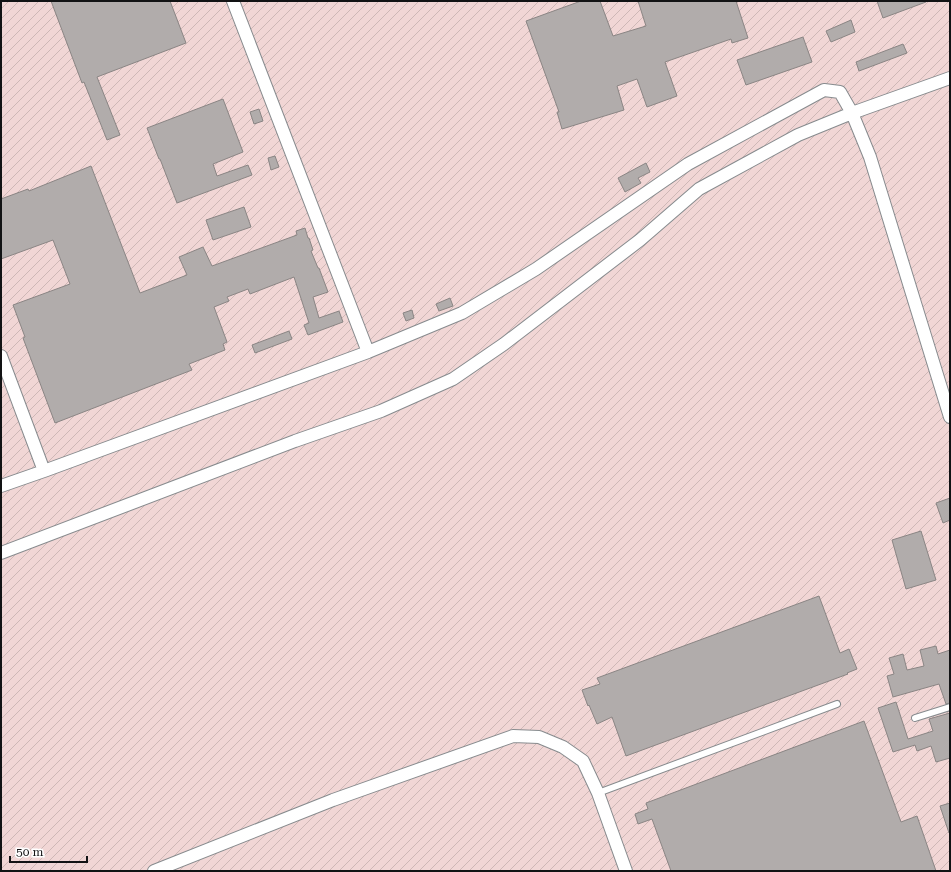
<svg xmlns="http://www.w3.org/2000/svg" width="951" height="872" viewBox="0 0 951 872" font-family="'Roboto Serif',serif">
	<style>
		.industrial { fill: url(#industrial-furrows) }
		.building { fill: #b1acab; stroke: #8a8584 }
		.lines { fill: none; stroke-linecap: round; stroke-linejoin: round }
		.lane-casing { stroke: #878b8e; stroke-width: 8 }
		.street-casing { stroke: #878b8e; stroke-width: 14 }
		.lane { stroke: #fff; stroke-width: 6 }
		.street { stroke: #fff; stroke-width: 12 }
	</style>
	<defs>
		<pattern id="industrial-furrows" width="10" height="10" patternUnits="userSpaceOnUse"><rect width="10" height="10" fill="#f1d6d5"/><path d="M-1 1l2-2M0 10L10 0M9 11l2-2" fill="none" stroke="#ceb7b6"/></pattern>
	</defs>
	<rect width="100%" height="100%" fill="#e4e8eb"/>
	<path class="industrial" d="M1,1h949v870h-949z"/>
	<path class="building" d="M51,1h119l16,42 -89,34 23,58 -13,5 -23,-58 -2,1z
		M581,1h19l13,35 33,-10 -8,-25h98l12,37 -16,5 -1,-4 -66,23 12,34 -30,11 -10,-28 -20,7 7,24 -62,19 -5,-17h2l-33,-91z
		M877,1h49v1l-43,16z
		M851,20l4,12 -24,10 -5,-11z
		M803,37l9,25 -66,23 -9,-25z
		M903,44l4,9 -48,18 -3,-9z
		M223,99l20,53 -30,12 4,12 31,-11 4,10 -75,28 -17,-44h-1l-12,-31z
		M259,109l4,12 -9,3 -4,-12z
		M275,156l4,11 -8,3 -3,-12z
		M646,163l4,9 -12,6 3,5 -16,9 -7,-14z
		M91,166l49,127 47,-18 -8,-18 24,-10 9,19 85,-31 -1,-4 9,-3 3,10h1l4,12 -2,1 7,17h1l9,24 -15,5 6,21 20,-7 4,11 -35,13 -4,-10 5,-2 -15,-46 -44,17 -2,-5 -21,8 2,4 -15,6 13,35 -4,2 2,6 -36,14 3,6 -137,53 -32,-85 2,-1 -12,-32 57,-21 -17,-44 -52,19v-60l27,-10 1,2z
		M244,207l7,20 -38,13 -7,-20z
		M450,298l3,8 -14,5 -3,-7z
		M412,310l2,8 -8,3 -3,-8z
		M289,331l3,8 -37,14 -3,-8z
		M950,498v22l-7,3 -7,-20z
		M921,531l15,49 -30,9 -14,-49z
		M819,596l21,57 9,-4 8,20 -10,4 1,1 -222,82 -14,-39 -15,7 -8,-19 -1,1 -6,-16 18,-6 -3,-6z
		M936,646l2,8 12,-4v53l-4,1 -7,-20 -46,13 -6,-21 7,-2 -5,-16 14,-4 4,16 17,-4 -4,-16z
		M896,702l12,37 25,-8 -4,-12 21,-6v45l-14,4 -5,-16 -14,5 -2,-6 -22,7 -15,-44z
		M864,721l37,101 16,-6 19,55h-265l-19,-52 -14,5 -3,-10 13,-5 -2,-6z
		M950,803v29l-1,1 -9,-27z"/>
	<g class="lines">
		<g class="lane-casing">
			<path id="lane" d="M915,718l35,-11
				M598,793l239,-89"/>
		</g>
		<g class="street-casing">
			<path id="street" d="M233,1l135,351
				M1,356l43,115 -43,15
				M44,471l324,-119 94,-39 74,-44 152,-105 136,-74 16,2 12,21 18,44 80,260
				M1,553l294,-112 86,-30 72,-32 51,-35 136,-104 59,-51 99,-54 54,-22 98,-35
				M154,871l179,-71 180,-64 26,1 24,10 20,14 15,32 28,78"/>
		</g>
		<use href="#lane" class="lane"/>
		<use href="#street" class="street"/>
	</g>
	<rect width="951" height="872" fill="none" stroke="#121314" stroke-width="4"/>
	<path d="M10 856v6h77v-6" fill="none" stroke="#121314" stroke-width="2"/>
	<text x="16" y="856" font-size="12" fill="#121314" stroke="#ffffff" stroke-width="3" paint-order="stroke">50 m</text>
</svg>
